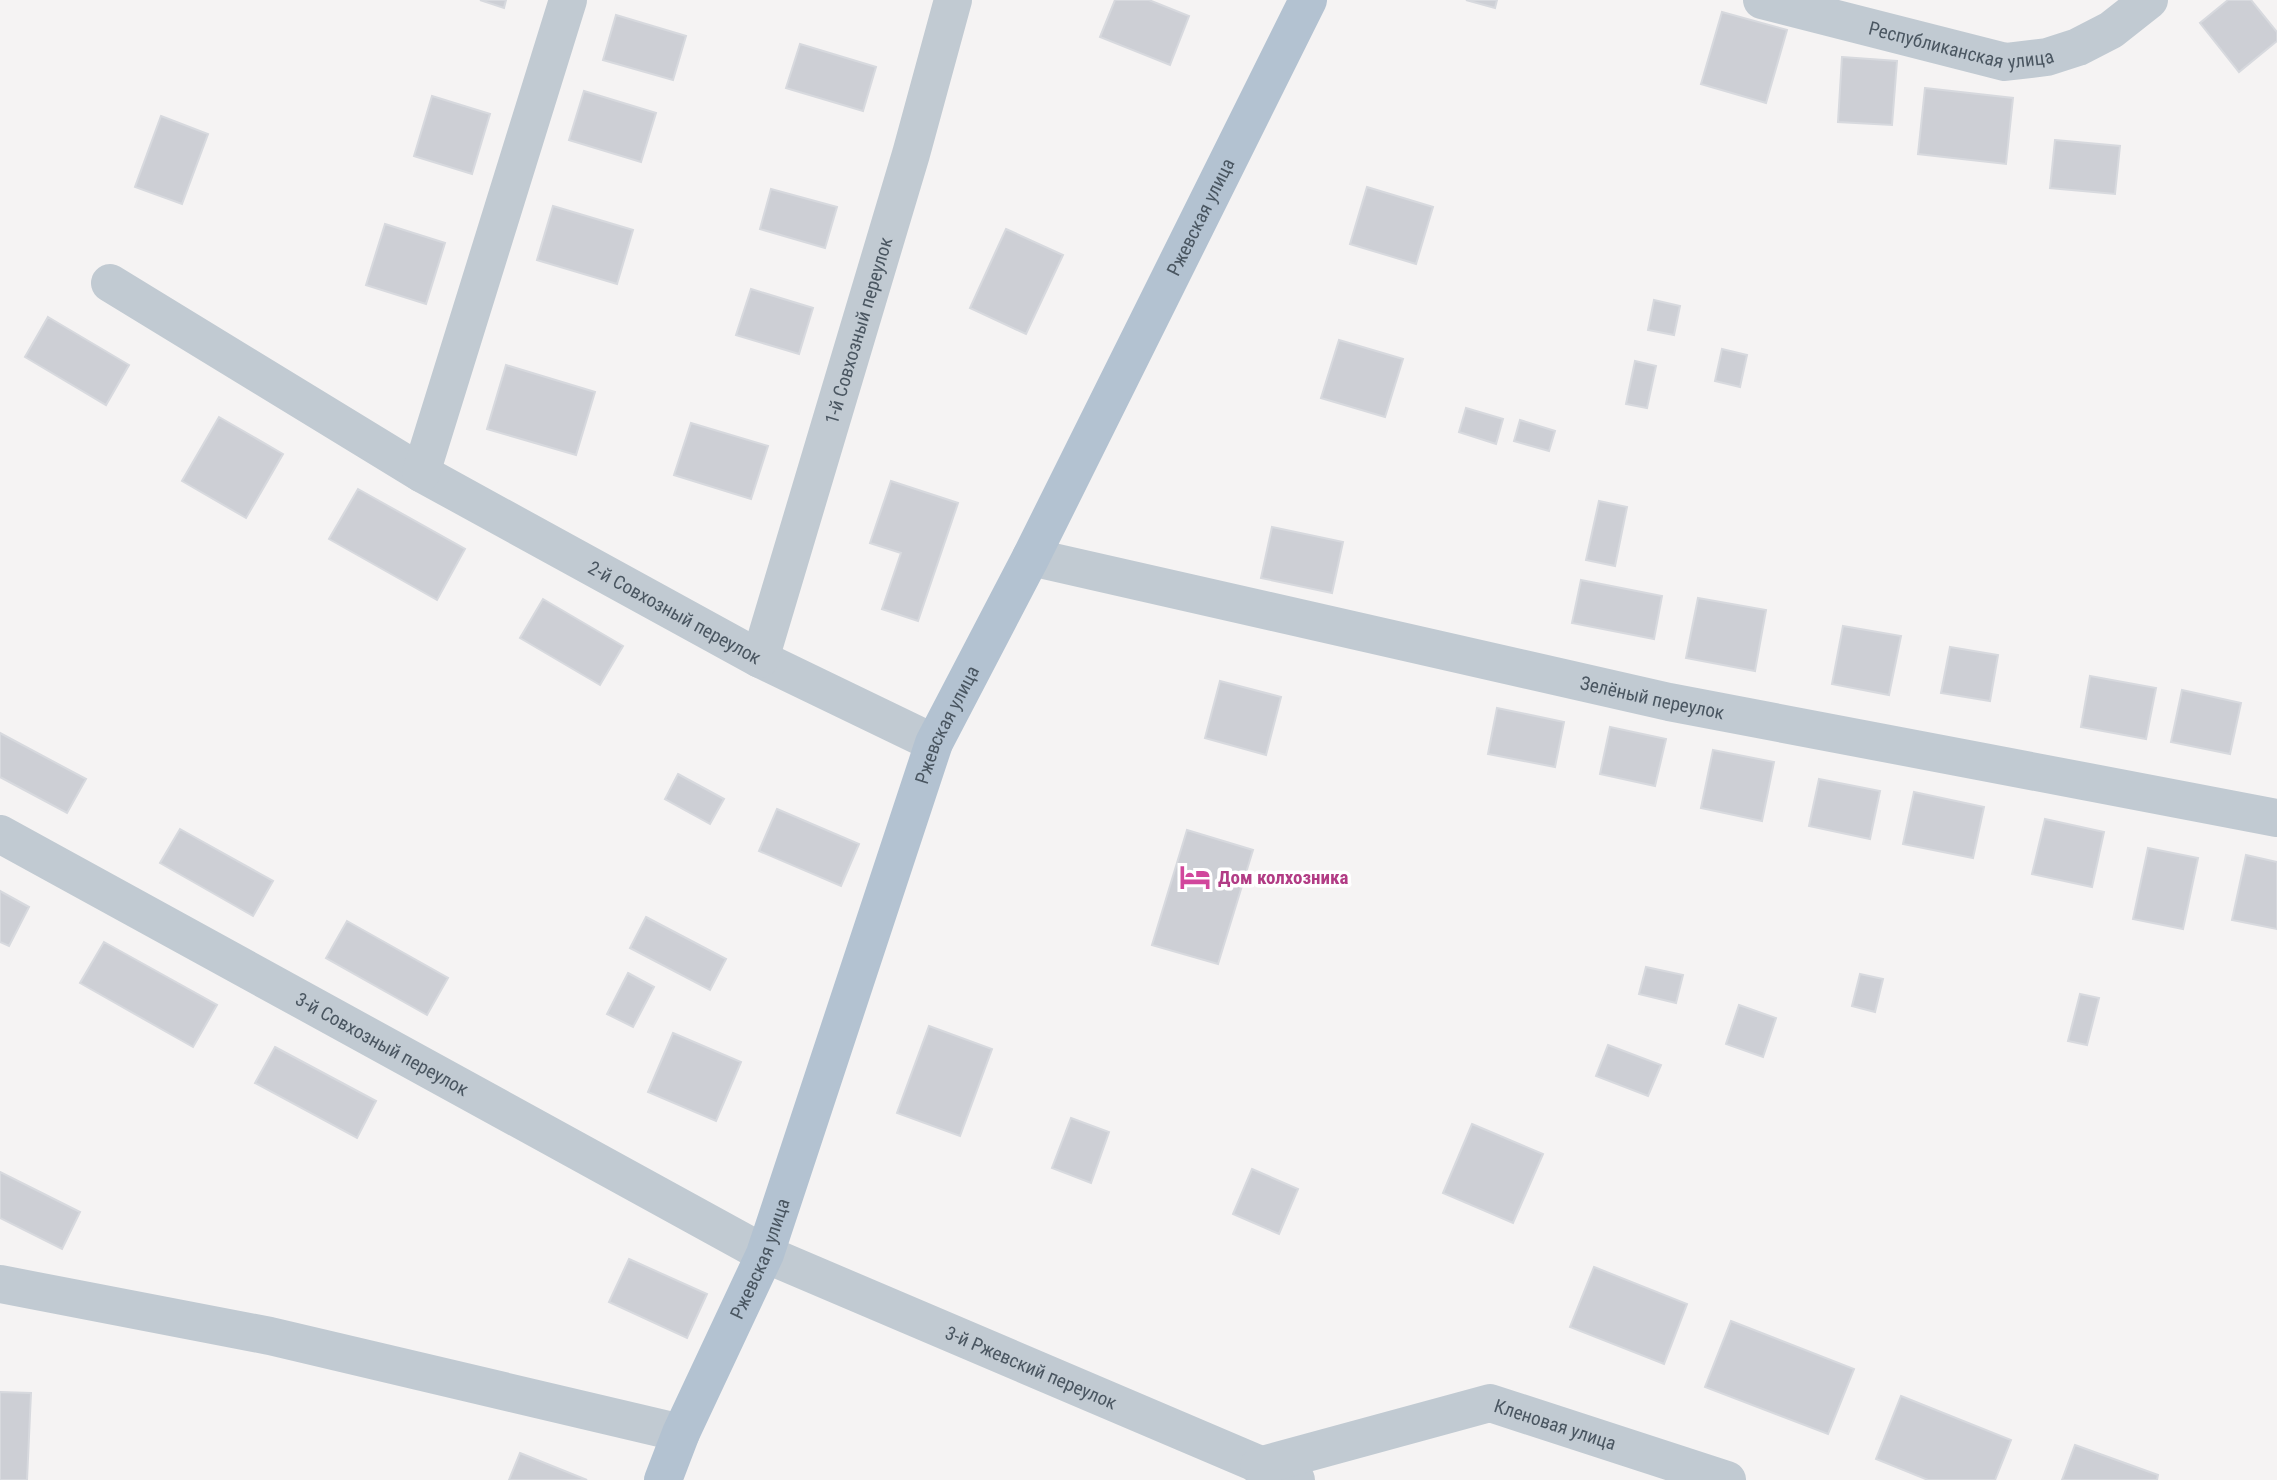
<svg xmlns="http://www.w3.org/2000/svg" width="2277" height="1480" viewBox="0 0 2277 1480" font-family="'Roboto Condensed',sans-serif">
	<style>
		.building { fill: #cdcfd5; stroke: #d7d9de; stroke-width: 2 }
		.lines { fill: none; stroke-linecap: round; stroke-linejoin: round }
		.minor { stroke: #c1cad2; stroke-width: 38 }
		.major { stroke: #b3c2d1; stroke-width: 38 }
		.labels { text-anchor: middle; stroke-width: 7; stroke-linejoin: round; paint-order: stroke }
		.street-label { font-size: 19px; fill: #4a5661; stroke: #fff }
		.hotel-label { font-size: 19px; font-weight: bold; fill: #b23c85; stroke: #fff; text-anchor: start }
	</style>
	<rect width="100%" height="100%" fill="#f5f3f3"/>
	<path class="building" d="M480,0h26l-2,8z
		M1115,0h34l40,16 -19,49 -70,-28z
		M1466,0h31l-2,8z
		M2228,0h23l26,32v9l-38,31 -39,-49z
		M1722,12l65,18 -21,73 -65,-19z
		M616,15l70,21 -13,44 -70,-20z
		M800,44l76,23 -13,44 -77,-23z
		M1842,57l55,4 -5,64 -54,-3z
		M1925,88l88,10 -7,66 -88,-10z
		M584,91l72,22 -15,49 -72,-22z
		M432,96l58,18 -18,60 -58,-18z
		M161,116l47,18 -26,70 -47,-17z
		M2055,140l65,6 -5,48 -65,-6z
		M1367,187l66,20 -17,57 -66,-20z
		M771,189l66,18 -12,41 -65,-19z
		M553,206l80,24 -16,54 -80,-24z
		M385,224l60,19 -19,61 -60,-19z
		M1006,229l57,26 -37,79 -56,-26z
		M751,289l62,19 -14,46 -63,-19z
		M1654,300l26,6 -6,29 -26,-5z
		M48,317l81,48 -23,40 -81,-48z
		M1339,340l64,19 -18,58 -64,-19z
		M1722,349l25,6 -7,32 -25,-6z
		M1635,361l21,5 -9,42 -21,-4z
		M506,365l89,27 -19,63 -89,-26z
		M1466,408l37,11 -7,25 -37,-12z
		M219,417l64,37 -37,64 -64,-37z
		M1520,420l35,11 -6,20 -35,-10z
		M691,423l77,23 -17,53 -77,-24z
		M891,481l67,22 -40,118 -36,-12 19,-56 -31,-10z
		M358,489l107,60 -28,51 -108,-61z
		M1599,501l28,6 -12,59 -29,-6z
		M1272,527l71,15 -11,51 -71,-15z
		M1581,580l81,16 -8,43 -82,-16z
		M1698,598l68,12 -11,61 -69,-13z
		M543,599l80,47 -23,39 -80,-47z
		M1843,626l58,10 -12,59 -57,-11z
		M1950,647l48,8 -8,46 -49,-8z
		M2090,676l66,12 -10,51 -65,-12z
		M1220,681l61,16 -15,58 -61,-17z
		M2182,690l59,13 -11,51 -59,-12z
		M1497,708l67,14 -9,45 -67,-13z
		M1610,727l56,12 -11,47 -55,-12z
		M0,733l86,46 -19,34 -67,-36z
		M1713,750l61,12 -12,59 -61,-13z
		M678,774l46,25 -14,25 -45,-25z
		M1819,779l61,12 -10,48 -61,-13z
		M1914,792l70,15 -11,51 -70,-14z
		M777,809l82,35 -18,42 -82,-35z
		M2045,819l59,13 -12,55 -60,-13z
		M180,829l93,52 -20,35 -93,-53z
		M1187,830l66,20 -35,114 -66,-19z
		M2148,848l50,10 -15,71 -50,-10z
		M2246,855l31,7v67l-45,-9z
		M0,891l29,16 -20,39 -9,-4z
		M646,917l80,42 -16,31 -80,-42z
		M347,921l101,57 -21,37 -101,-57z
		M104,942l113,63 -24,42 -113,-64z
		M1646,967l37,8 -7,28 -37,-9z
		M628,973l26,14 -21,40 -26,-13z
		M1860,974l23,5 -8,33 -23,-6z
		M2080,994l19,4 -12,47 -19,-4z
		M1739,1005l37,13 -13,39 -37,-13z
		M929,1026l63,23 -32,87 -63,-23z
		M673,1033l68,29 -25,59 -68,-29z
		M1608,1045l53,20 -13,31 -52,-20z
		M275,1047l101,54 -19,37 -102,-55z
		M1071,1118l38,14 -18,51 -39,-15z
		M1472,1124l71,30 -30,69 -70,-30z
		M1252,1169l46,20 -19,45 -46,-20z
		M0,1172l80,40 -18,37 -62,-31z
		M629,1259l78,35 -20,44 -78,-36z
		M1594,1267l93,37 -23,60 -94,-37z
		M1731,1321l123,48 -26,65 -123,-47z
		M0,1392l31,1 -4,87h-27z
		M1901,1396l110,44 -16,40h-67l-52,-21z
		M2075,1445l83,30 -1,5h-95z
		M520,1453l67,27h-78z"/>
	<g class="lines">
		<g class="minor">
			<path id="s1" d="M1762,0l243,62 42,-5 31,-10 33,-17 38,-30"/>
			<path id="s2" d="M110,283l311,190 339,186 174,84"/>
			<path d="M421,473l147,-473"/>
			<path id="s3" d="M1031,557l638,145 608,116"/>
			<path id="s4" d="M760,659l151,-505 42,-154"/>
			<path id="s5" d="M0,834l765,420 531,226"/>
			<path d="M0,1284l270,52 411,97"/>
			<path id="s6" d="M1259,1466l231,-63 237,77"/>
		</g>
		<path class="major" id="s7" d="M663,1480l18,-47 84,-179 169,-511 97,-186 277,-557"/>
	</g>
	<defs>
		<g id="hotel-bare" transform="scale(2.415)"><path d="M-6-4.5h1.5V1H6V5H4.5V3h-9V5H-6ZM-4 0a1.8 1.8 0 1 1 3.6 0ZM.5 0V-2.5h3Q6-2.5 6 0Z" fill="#d1479c" stroke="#fff" stroke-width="2.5" paint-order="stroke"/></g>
	</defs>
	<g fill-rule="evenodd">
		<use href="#hotel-bare" x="1195" y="877"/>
	</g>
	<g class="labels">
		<g class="street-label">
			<text dy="7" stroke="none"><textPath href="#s1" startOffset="205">Республиканская улица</textPath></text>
			<text dy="7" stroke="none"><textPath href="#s7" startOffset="1376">Ржевская улица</textPath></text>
			<text dy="7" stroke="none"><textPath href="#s4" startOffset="343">1-й Совхозный переулок</textPath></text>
			<text dy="7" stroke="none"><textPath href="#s2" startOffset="654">2-й Совхозный переулок</textPath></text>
			<text dy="7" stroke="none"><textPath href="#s3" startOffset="637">Зелёный переулок</textPath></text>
			<text dy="7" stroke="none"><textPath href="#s7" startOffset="808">Ржевская улица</textPath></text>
			<text dy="7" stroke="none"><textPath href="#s5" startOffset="436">3-й Совхозный переулок</textPath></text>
			<text dy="7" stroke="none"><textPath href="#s7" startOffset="242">Ржевская улица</textPath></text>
			<text dy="7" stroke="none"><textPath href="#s5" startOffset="1162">3-й Ржевский переулок</textPath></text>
			<text dy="7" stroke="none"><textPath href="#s6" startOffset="308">Кленовая улица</textPath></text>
		</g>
		<g class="hotel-label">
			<text x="1218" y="884">Дом колхозника</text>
		</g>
	</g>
</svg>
